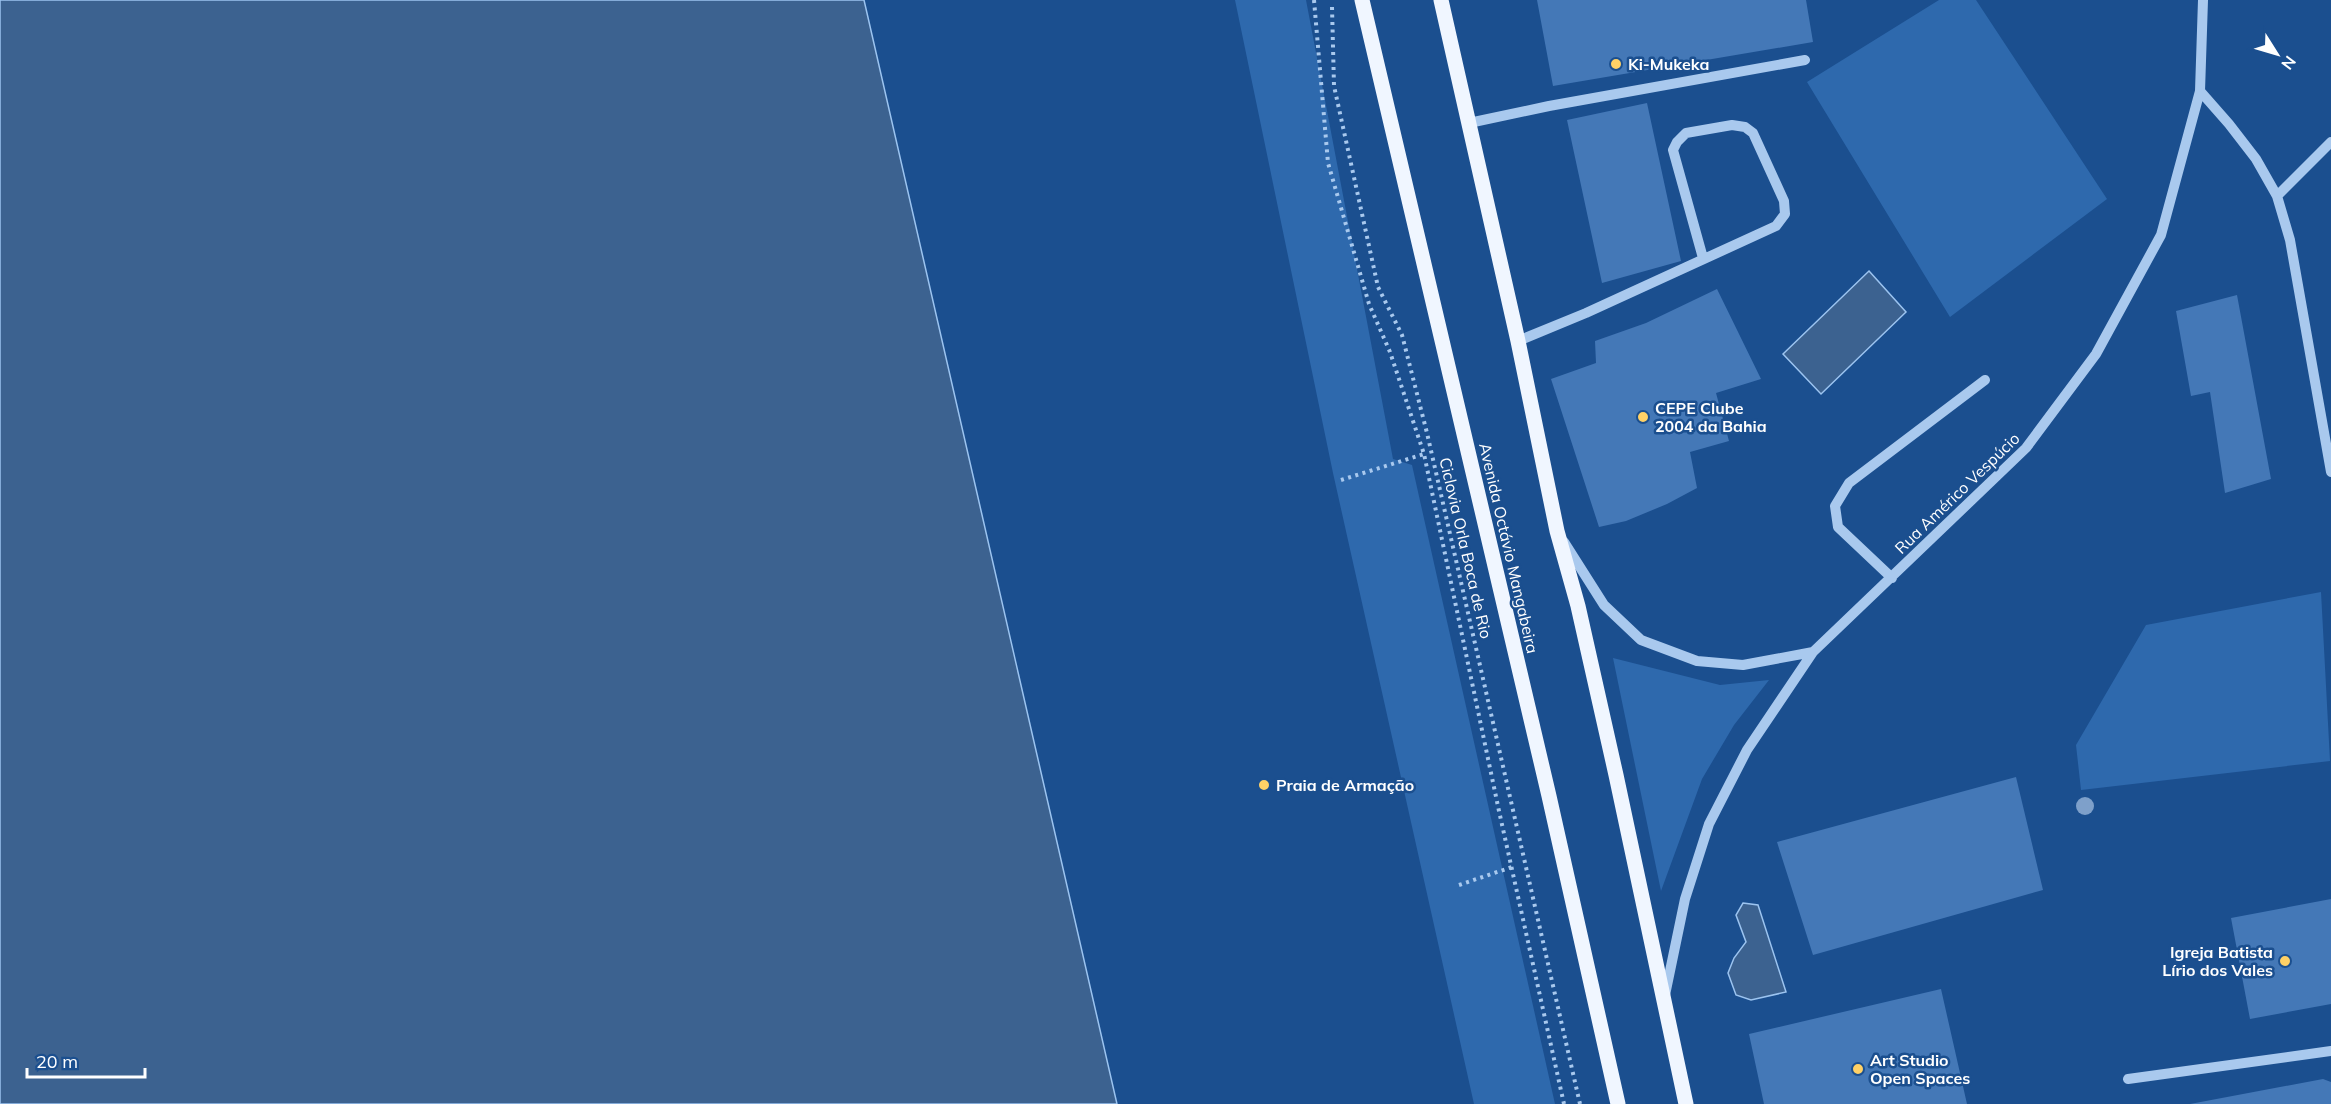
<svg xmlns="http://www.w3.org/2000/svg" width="2331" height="1104" viewBox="0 0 2331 1104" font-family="Mulish,sans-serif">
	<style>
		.green { fill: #2e69ad }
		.water { fill: #3c6290; stroke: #9cc4f0; stroke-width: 1.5 }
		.building { fill: #4478b7 }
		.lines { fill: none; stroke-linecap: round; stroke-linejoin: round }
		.path { stroke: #a9c9ee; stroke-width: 4; stroke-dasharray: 3 4.5; stroke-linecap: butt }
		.minor { stroke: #a9c9ee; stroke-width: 10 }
		.major { stroke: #f0f6ff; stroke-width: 15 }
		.tree { fill: #7ea0ca }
		.poi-dot { fill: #ffd166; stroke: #1b4f8f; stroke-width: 2 }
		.labels { text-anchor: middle; stroke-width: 5; stroke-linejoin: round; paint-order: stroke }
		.poi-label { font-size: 16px; font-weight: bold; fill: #fff; stroke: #1b4f8f; text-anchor: start }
		.street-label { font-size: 16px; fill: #fff; stroke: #1b4f8f }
	</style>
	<rect width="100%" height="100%" fill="#1b4f8f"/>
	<path class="green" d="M1235,0h71l87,459 19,6 143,639h-81l-141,-631z
		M1939,0h37l131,199 -157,118 -143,-235z
		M2321,592l9,169 -249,29 -5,-45 70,-120z
		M1613,658l107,27 49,-5 -35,45 -32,54 -41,112z"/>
	<path class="water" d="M0,0h864l253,1104h-1117z
		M1869,271l37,41 -85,82 -38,-40z
		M1743,903l15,2 28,87 -35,8 -15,-5 -8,-22 6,-15 12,-16 -10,-27z"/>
	<path class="building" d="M1537,0h269l7,42 -260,44z
		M1647,103l34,158 -79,22 -35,-163z
		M1717,289l44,90 -45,14 13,48 -39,11 7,36 -30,16 -41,17 -27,6 -48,-148 45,-16 -1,-22 51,-18z
		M2237,295l34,184 -46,14 -15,-101 -19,4 -15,-85z
		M2016,777l27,113 -230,65 -36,-113z
		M2331,899v105l-81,15 -19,-101z
		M1941,989l26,115h-203l-15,-70z
		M2323,1079l8,3v22h-141z"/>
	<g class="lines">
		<path class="path" d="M1314,0l14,163 41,141 21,48 34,102 75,357 65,293
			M1332,7l2,79 44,201 24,48 25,98 153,671
			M1341,480l83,-26
			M1459,885l53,-18"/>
		<path class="minor" d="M2200,91l29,33 27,35 21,37 13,44 41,232
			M1469,123l80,-17 256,-46
			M2277,196l54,-54
			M1518,341l68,-28 190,-87 9,-12 -1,-13 -31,-68 -8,-6 -13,-2 -46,8 -9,9 -4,8 30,108
			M1564,542l40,63 37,35 56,21 46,4 70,-13
			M1892,578l-54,-51 -3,-21 14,-23 136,-103
			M1665,995l20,-96 24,-75 38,-74 66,-98 213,-204 70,-94 65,-119 39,-144 3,-91
			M2128,1079l203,-28"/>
		<path class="major" d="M1362,0l187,796 69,308
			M1441,0l77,341 39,190 21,75 38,169 70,329"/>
	</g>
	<circle class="tree" cx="2085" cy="806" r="9"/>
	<g class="poi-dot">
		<circle cx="1616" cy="64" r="6"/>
		<circle cx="1643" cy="417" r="6"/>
		<circle cx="1264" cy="785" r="6"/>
		<circle cx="2285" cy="961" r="6"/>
		<circle cx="1858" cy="1069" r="6"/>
	</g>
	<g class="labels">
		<g class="poi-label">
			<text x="1628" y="70">Ki-Mukeka</text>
			<text x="1655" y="414">CEPE Clube<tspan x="1655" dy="18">2004 da Bahia</tspan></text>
			<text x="1276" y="791">Praia de Armação</text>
			<text x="2273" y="958" text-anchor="end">Igreja Batista<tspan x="2273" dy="18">Lírio dos Vales</tspan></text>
			<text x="1870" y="1066">Art Studio<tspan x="1870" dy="18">Open Spaces</tspan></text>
		</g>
		<g class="street-label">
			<text transform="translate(1957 493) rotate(-44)" y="6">Rua Américo Vespúcio</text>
			<text transform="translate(1466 548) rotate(77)" y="6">Ciclovia Orla Boca de Rio</text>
			<text transform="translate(1509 548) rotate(77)" y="6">Avenida Octávio Mangabeira</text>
		</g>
	</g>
	<g transform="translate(2277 54) rotate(127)" stroke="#1b4f8f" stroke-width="4.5" paint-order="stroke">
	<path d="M0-4.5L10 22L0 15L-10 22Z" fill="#ffffff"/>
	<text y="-9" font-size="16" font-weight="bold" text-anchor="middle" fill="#ffffff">N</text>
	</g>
	<path d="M27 1068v9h118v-9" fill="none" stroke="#ffffff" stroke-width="3"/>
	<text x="36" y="1068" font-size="18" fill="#ffffff" stroke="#1b4f8f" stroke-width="4.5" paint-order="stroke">20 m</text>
</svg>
